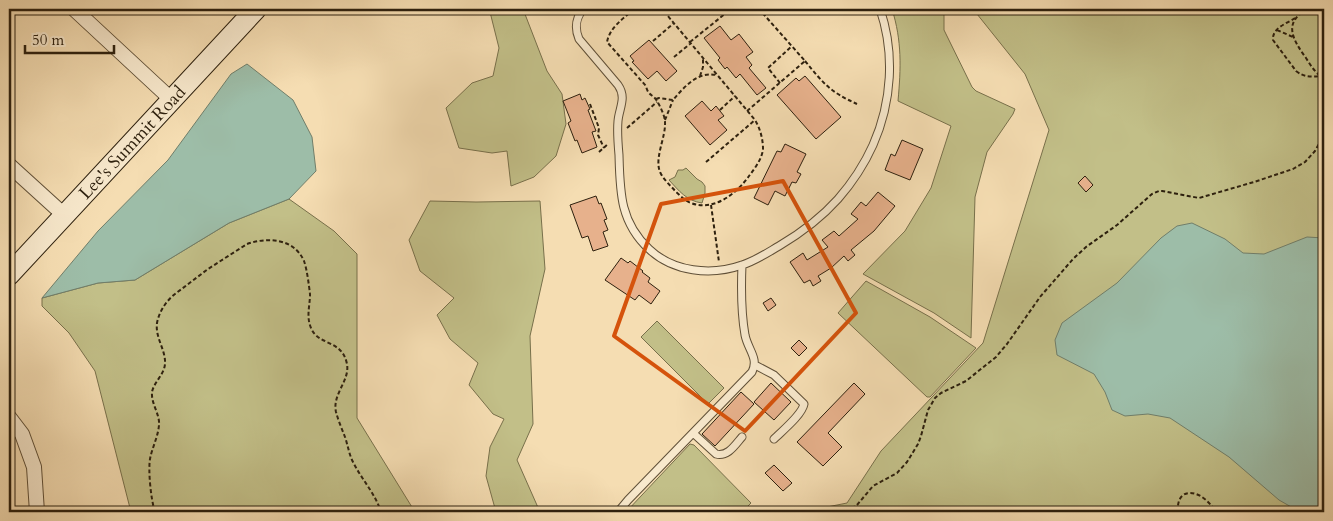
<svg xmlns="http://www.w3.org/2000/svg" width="1333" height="521" viewBox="0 0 1333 521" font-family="Cardo,serif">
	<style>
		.green { fill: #c2bf88; stroke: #78704b }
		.water { fill: #9dbda8; stroke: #707e6a }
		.building { fill: #e7b18c; stroke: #2d200e }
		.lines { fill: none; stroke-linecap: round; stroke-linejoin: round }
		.lane-casing { stroke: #5f4f37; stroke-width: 9 }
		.street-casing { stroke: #5f4f37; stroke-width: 16 }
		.secondary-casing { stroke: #2d200e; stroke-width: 22 }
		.path { stroke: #2d200e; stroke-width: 2; stroke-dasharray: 4 2.5; stroke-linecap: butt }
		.lane { stroke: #f8e9cd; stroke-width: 7 }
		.street { stroke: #f8e9cd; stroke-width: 14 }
		.secondary { stroke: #f8e9cd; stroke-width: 20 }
		.marked { fill: none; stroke: #d5530c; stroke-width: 4; stroke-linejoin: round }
		.labels { text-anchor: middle; stroke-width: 5; stroke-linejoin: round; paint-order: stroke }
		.street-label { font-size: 18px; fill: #2d200e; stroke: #f8e9cd }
	</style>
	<rect width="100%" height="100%" fill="#f5ddb2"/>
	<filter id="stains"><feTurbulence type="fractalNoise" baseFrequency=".004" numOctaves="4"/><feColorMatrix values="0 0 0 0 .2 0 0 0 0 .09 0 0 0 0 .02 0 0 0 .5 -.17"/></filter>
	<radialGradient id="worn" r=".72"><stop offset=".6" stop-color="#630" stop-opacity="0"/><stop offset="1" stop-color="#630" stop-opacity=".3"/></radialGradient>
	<path class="green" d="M491,9h32l24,62 15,23 4,30 -10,32 -22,21 -23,9 -4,-35 -15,2 -33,-5 -13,-40 26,-25 21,-7 6,-28 -9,-36z
		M892,9h52v21l28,57 4,4 39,18 -2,5 -26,38 -12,45 -4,141 -37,-25 -71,-39 42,-43 26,-43 20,-62 -53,-25c3,-33 4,-60 -6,-92z
		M973,9h351v503h-522l45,-9 34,-52 102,-108 66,-213 -24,-56z
		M686,168l11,11 5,3 3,4v7l-3,10c-15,-2 -23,-12 -33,-23l6,-3 3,-7h5z
		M289,199l45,32 23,23v164l58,94h-284l-36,-141 -26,-38 -27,-27v-8l56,-15 37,-3 94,-57z
		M430,201l46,1 64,-1 5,68 -15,67 3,88 -16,36 23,52h-44l-10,-36 4,-29 14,-28 -11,-5 -24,-29 9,-22 -28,-24 -13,-24 17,-17 -34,-27 -11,-31z
		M866,281l64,36 46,31 -46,49h-3l-89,-84z
		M657,321l67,67 -16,16 -67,-67z
		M690,444l4,1 57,58 -9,9h-116z"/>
	<path class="water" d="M247,64l46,36 19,37 4,34 -27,28 -60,24 -94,57 -37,3 -56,15 56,-67 70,-71 63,-86z
		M1192,223l33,16 18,14 21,1 43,-17 17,1v271l-8,-2 -23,1 -14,-8 -50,-43 -59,-39 -22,-4 -23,2 -13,-6 -7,-18 -11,-18 -37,-19 -2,-15 7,-17 55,-40 44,-45 16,-12z"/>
	<path class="building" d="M720,26l11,14 8,-6 14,18 -7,5 6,8 -3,3 17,20 -9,7 -17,-21 -4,4 -9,-11 -2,2 -7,-9 2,-2 -16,-20z
		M649,40l28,31 -11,10 -9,-10 -9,8 -16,-17 2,-1 -4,-5z
		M805,76l36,41 -25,22 -39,-44 19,-17 3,3z
		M580,94l2,6 3,-2 5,11 -2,1 8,21 -4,1 5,15 -15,6 -5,-13 -2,1 -7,-18 3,-2 -8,-20z
		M702,101l9,10 5,-5 8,10 -6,4 9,10 -17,15 -25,-29z
		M902,140l21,9 -13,31 -25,-10 6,-16 4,2z
		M785,144l21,10 -9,18 4,2 -5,9 -4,-1 -7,14 -10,-5 -7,14 -14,-7 23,-47 4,1z
		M1085,176l8,9 -7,7 -8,-9z
		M878,192l17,14 -21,25 -23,19 4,5 -7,6 -4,-5 -13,12 -13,8 3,5 -8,5 -3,-6 -6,3 -14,-21 13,-9 4,7 21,-13 -6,-7 12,-9 5,5 19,-17 -7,-5 10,-12 5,4z
		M596,196l3,8 2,-1 6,16 -3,1 4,10 -5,2 5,14 -15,5 -5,-15 -6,2 -12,-33z
		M621,258l7,5 2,-2 13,10 -1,1 8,6 -2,4 12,9 -9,13 -12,-9 -4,5 -30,-20z
		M771,298l5,7 -8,6 -5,-8z
		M799,340l8,8 -8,8 -8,-8z
		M771,383l20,19 -17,18 -20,-18z
		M854,383l11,11 -37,39 14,14 -19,19 -26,-24z
		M741,392l13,12 -39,42 -13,-12z
		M774,465l18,18 -9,8 -18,-18z"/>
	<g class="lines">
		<g class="lane-casing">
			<path id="lane" d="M583,9c-7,9 -9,18 -4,30l39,46c9,13 1,23 0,36 -1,11 0,23 1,34 1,37 1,67 30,94 24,23 62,27 93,16 13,-4 25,-12 37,-19 22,-13 42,-28 59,-47 14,-16 26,-34 35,-54 19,-43 22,-92 7,-136
				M755,365l19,10 30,29c-2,11 -22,27 -30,35
				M693,433l23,21c12,3 19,-9 26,-17
				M618,512l10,-12 124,-128c7,-14 -4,-22 -7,-37 -4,-23 -4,-46 -3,-70"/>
		</g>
		<g class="street-casing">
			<path id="street" d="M74,9l98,91
				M9,165l55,50
				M9,417l13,17 12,33 3,45"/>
		</g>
		<g class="secondary-casing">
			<g id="secondary">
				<path id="s1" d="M9,275l247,-266"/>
			</g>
		</g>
		<path class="path" d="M634,9c-11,10 -24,18 -27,33l39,44c2,10 7,8 11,15 3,5 8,15 8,21 1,16 -12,38 -4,52 4,7 10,12 15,18 5,4 9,9 15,11 23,9 46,-10 58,-27 6,-8 13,-17 14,-27 0,-10 -3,-21 -8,-29l-93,-111
			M1308,9c-26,13 -15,31 -2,49 5,8 10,16 18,20
			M1295,18c-9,6 -23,10 -22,22l23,31c8,6 14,6 24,5
			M1277,30l16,7
			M653,41l21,-18
			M690,42l41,-33
			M674,57l17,-14
			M805,61c18,22 25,31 52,43
			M700,76l3,-9v-8
			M780,83l-12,-15 24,-22
			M656,99l3,-1 14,2c11,-13 25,-29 43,-25
			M590,104l9,24 -1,7 6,13
			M720,110l15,-14
			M747,111l58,-50 -46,-52
			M665,120l8,-20
			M627,128l30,-26
			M599,152l9,-8
			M706,162l49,-42
			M711,205l8,57
			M155,512c-4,-12 -7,-41 -5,-53 2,-11 8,-22 9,-34 1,-11 -8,-21 -7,-33 2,-10 12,-17 13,-28 1,-14 -10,-26 -8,-41 2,-11 9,-22 18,-29l33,-25 39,-25c20,-7 47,-6 57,17 3,8 5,25 6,33 0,12 -4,22 1,34 7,18 31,11 36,36 3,17 -15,30 -11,48 2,8 6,17 9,25 3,9 4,17 8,25 9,18 22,31 28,50
			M846,512l11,-7 16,-19 24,-13 10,-11 11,-18 3,-8 7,-26 7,-12 6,-5 25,-12 30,-24 11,-13 33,-47 33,-38 13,-12 31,-22 35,-31 7,-3h3l37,7 55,-16 39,-13 12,-7 10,-11 9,-16
			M1178,512c-2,-21 14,-24 28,-12 4,4 8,8 11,12"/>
		<use href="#lane" class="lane"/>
		<use href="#street" class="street"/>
		<use href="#secondary" class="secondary"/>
	</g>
	<path class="marked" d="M783,181l73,132 -111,118 -131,-95 47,-132z"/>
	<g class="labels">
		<g class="street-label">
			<text dy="6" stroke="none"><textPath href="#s1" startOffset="181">Lee's Summit Road</textPath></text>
		</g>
	</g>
	<rect width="1333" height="521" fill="none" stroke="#f5ddb2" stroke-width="30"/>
	<rect x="10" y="10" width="1313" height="501" fill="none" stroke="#2d200e" stroke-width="2.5"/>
	<rect x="15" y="15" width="1303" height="491" fill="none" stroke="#2d200e"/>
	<path d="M25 45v8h89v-8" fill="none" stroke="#2d200e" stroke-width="2.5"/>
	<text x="32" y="45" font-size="15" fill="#2d200e" stroke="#f8e9cd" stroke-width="4" paint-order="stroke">50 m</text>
	<rect width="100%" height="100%" filter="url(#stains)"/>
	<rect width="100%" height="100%" fill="url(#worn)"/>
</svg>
